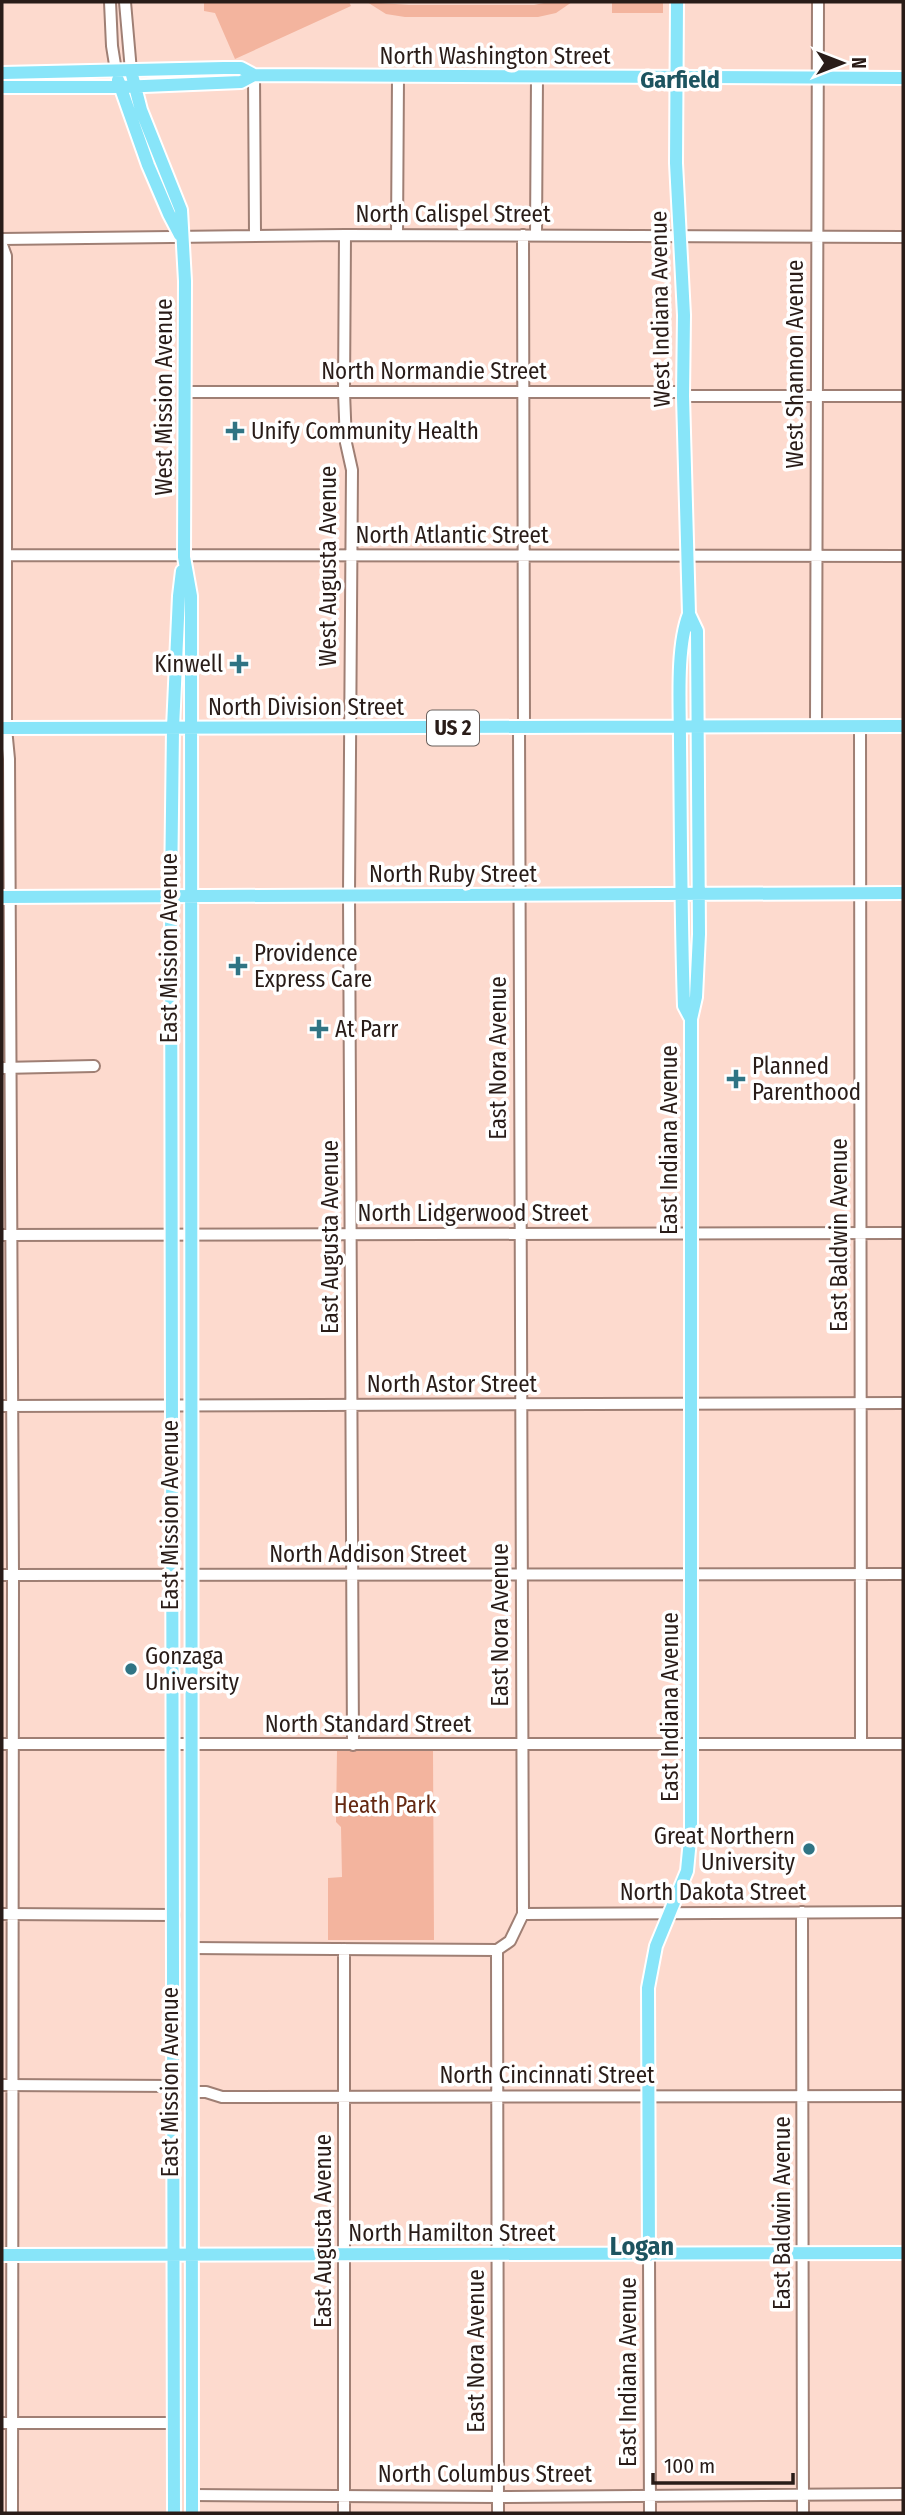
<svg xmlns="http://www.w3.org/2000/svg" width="905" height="2515" viewBox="0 0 905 2515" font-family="'Fira Sans Condensed',sans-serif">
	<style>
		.green { fill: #f3b49e }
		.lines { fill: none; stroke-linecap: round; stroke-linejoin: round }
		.minor-casing { stroke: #9f7f74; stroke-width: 14 }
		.major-casing { stroke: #fff; stroke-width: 16 }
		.minor { stroke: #fff; stroke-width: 10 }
		.major { stroke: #88e5f9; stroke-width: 12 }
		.poi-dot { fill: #307484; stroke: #fff; stroke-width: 2.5 }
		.labels { text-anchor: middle; stroke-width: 7; stroke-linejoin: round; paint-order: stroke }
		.shield { fill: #fff; stroke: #69605d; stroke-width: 2 }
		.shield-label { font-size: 21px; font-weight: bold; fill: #291c18 }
		.street-label { font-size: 23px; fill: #291c18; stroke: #fff }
		.poi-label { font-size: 23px; fill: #291c18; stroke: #fff; text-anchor: start }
		.park-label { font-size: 23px; fill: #662912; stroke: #fff }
		.neighbourhood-label { font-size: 24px; font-weight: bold; fill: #1d5460; stroke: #fff }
		.quarter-label { font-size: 26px; font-weight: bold; fill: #1d5460; stroke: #fff }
	</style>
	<rect width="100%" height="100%" fill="#fddace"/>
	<path class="green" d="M204,2h145l2,4 -116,53 -20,-46 -11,-2z
		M367,2l42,3h125l15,-3h23l-16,11 -18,4h-133l-19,-3z
		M612,2h51v11h-51z
		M337,1750h96l1,190h-106v-62l14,-1 -1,-50 -5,-5z"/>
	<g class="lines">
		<g class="minor-casing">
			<path id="minor" d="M110,2l2,44 4,25
				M125,2l6,69
				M254,75l1,160
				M345,235l-1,157 2,51 6,27 -3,424 4,851
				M397,235l1,-158
				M523,235l1,493
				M536,235l1,-158
				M2,239l343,-4 558,2
				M2,245l4,11v472l3,31 4,816 -1,938
				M185,392h498
				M683,396h220
				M2,555l901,1
				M816,726l2,-724
				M860,726l1,1018
				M2,1068l92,-2
				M2,1235l901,-2
				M2,1406l901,-3
				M2,1575l901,-1
				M2,1744h901
				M802,1912l1,601
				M2,1914l172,1
				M523,1914l380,-2
				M192,1948l305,2
				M344,1949v564
				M2,2085l172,1
				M191,2092h15l16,5 681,-1
				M649,2255l1,258
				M2,2423h172
				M192,2495l306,2 405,-3
				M498,2513l-1,-563 13,-9 13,-27 -4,-1186"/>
		</g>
		<g class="major-casing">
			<path id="major" d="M677,2l-1,161 8,152 -1,81 6,218c-13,33 -9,92 -9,128 1,88 1,176 4,264l7,13
				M131,71l10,39 40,100 4,71 -1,276 7,39v31l1,1886
				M2,73l222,-5h17l13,7
				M118,80l30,85 21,49 11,21
				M2,87h118l121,-5 13,-7 649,3
				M2,728l901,-2
				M2,897l901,-4
				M2,2255l901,-2
				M649,2255l-1,-267 8,-42 31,-75 4,-42v-810l5,-22 3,-63 -2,-303 -8,-17
				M174,2513l-3,-1619 2,-166 6,-132 3,-25"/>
		</g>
		<use href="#minor" class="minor"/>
		<use href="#major" class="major"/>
	</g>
	<g class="poi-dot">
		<path d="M231.5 420.5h7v7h7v7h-7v7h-7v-7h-7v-7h7z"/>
		<path d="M235.5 653.5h7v7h7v7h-7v7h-7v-7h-7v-7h7z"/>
		<path d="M234.5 955.5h7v7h7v7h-7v7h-7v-7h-7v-7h7z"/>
		<path d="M315.5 1018.5h7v7h7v7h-7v7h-7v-7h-7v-7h7z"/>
		<path d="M732.5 1068.5h7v7h7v7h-7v7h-7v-7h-7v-7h7z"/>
		<circle cx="131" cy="1669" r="7"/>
		<circle cx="809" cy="1849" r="7"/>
	</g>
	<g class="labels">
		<rect class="shield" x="427" y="710.5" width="52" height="35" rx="5"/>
		<g class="shield-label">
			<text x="453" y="735">US 2</text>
		</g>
		<g class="street-label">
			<text x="495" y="64">North Washington Street</text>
			<text x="453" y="222">North Calispel Street</text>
			<text transform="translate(660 309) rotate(-91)" y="8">West Indiana Avenue</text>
			<text transform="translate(795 364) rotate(-90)" y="8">West Shannon Avenue</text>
			<text x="434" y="379">North Normandie Street</text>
			<text transform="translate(164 397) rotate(-90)" y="8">West Mission Avenue</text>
			<text x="452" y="543">North Atlantic Street</text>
			<text transform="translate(328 566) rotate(-90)" y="8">West Augusta Avenue</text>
			<text x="306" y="715">North Division Street</text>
			<text x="453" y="882">North Ruby Street</text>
			<text transform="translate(169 948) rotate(-90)" y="8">East Mission Avenue</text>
			<text transform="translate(498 1058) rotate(-90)" y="8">East Nora Avenue</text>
			<text transform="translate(669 1140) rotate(-90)" y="8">East Indiana Avenue</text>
			<text x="473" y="1221">North Lidgerwood Street</text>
			<text transform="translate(839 1235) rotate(-90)" y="8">East Baldwin Avenue</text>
			<text transform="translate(330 1237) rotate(-90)" y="8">East Augusta Avenue</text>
			<text x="452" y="1392">North Astor Street</text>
			<text transform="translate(170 1515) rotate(-90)" y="8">East Mission Avenue</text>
			<text x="368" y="1562">North Addison Street</text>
			<text transform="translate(500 1625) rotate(-90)" y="8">East Nora Avenue</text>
			<text transform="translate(670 1707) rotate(-90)" y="8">East Indiana Avenue</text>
			<text x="368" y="1732">North Standard Street</text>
			<text x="713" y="1900">North Dakota Street</text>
			<text x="547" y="2083">North Cincinnati Street</text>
			<text transform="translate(170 2082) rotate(-90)" y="8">East Mission Avenue</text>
			<text transform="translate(782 2213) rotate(-90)" y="8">East Baldwin Avenue</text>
			<text transform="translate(323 2231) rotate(-90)" y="8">East Augusta Avenue</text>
			<text x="452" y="2241">North Hamilton Street</text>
			<text transform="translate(476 2351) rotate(-90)" y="8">East Nora Avenue</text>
			<text transform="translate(628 2372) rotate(-90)" y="8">East Indiana Avenue</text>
			<text x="485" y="2482">North Columbus Street</text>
		</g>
		<g class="poi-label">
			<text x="251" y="439">Unify Community Health</text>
			<text x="223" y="672" text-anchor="end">Kinwell</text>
			<text x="254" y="961">Providence<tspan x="254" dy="26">Express Care</tspan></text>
			<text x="335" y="1037">At Parr</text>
			<text x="752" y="1074">Planned<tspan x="752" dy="26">Parenthood</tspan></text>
			<text x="145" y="1664">Gonzaga<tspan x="145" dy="26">University</tspan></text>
			<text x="795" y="1844" text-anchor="end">Great Northern<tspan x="795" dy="26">University</tspan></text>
		</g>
		<g class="park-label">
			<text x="385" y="1813">Heath Park</text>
		</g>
		<g class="neighbourhood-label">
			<text x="680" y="88">Garfield</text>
		</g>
		<g class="quarter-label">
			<text x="642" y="2255">Logan</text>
		</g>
	</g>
	<rect width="905" height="2515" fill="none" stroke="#291c18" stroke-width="7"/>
	<g transform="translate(842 63) rotate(90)" stroke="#ffffff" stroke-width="5" paint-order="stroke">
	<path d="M0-5L12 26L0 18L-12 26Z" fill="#291c18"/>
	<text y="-10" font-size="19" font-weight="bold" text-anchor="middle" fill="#291c18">N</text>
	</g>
	<path d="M653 2473v10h140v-10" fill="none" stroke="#291c18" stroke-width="3.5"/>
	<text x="664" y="2473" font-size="21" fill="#291c18" stroke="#ffffff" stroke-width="5" paint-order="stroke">100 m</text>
</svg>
